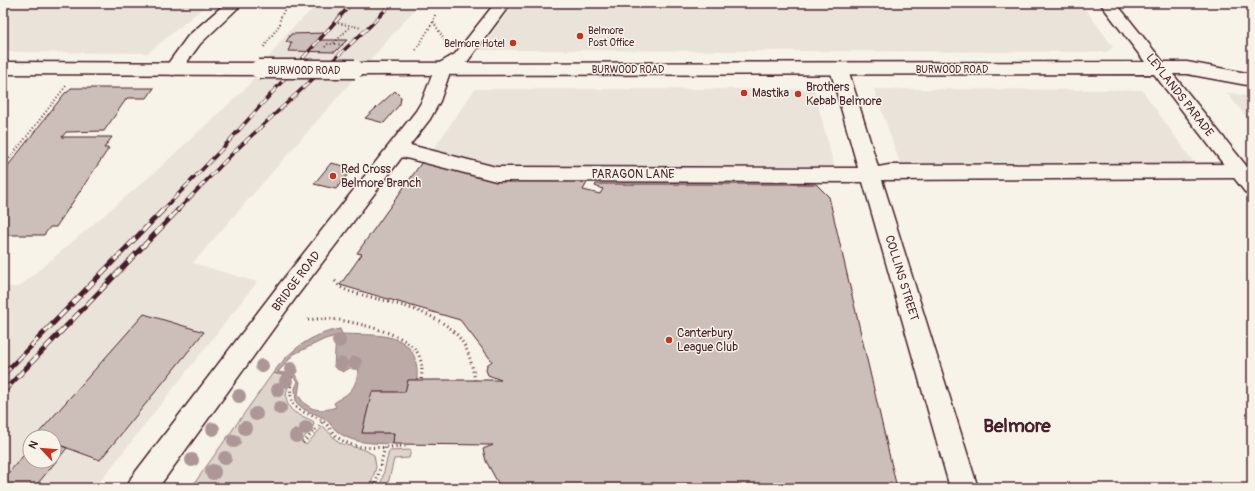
<svg xmlns="http://www.w3.org/2000/svg" width="1255" height="491" viewBox="0 0 1255 491" font-family="Pangolin,sans-serif">
	<style>
		.built { fill: #eae3da; fill-rule: evenodd }
		.green { fill: #ded4cc; stroke: #947a7c }
		.water { fill: #bcaaa7; stroke: #8e7275; fill-rule: evenodd }
		.building { fill: #ccbfb9; stroke: #4a1f2b }
		.lines { fill: none; stroke-linecap: round; stroke-linejoin: round }
		.minor-casing { stroke: #4a1f2b; stroke-width: 3 }
		.major-casing { stroke: #4a1f2b; stroke-width: 3 }
		.path-far1 { stroke: #4a1f2b; stroke-width: 2; stroke-dasharray: 1 2.5; stroke-linecap: butt }
		.path { stroke: #4a1f2b; stroke-width: 3; stroke-dasharray: 1 3.5; stroke-linecap: butt }
		.minor { fill: #f7f3e8; fill-rule: evenodd }
		.major { fill: #f7f3e8; fill-rule: evenodd }
		.rail-far1-casing { stroke: #4a1f2b; stroke-width: 3.5 }
		.rail-casing { stroke: #4a1f2b; stroke-width: 5 }
		.rail-far1 { stroke: #f7f3e8; stroke-width: 2.5; stroke-dasharray: 8; stroke-linecap: butt }
		.rail { stroke: #f7f3e8; stroke-width: 3.5; stroke-dasharray: 10; stroke-linecap: butt }
		.major-bridge-casing { stroke: #4a1f2b; stroke-width: 21; stroke-linecap: butt }
		.major-bridge { stroke: #f7f3e8; stroke-width: 18 }
		.tree { fill: #ac9796 }
		.poi-dot { fill: #c8321e; stroke: #f7f3e8; stroke-width: 1.5 }
		.labels { text-anchor: middle; stroke-width: 3; stroke-linejoin: round; paint-order: stroke }
		.far-poi-label { font-size: 10px; fill: #4a1f2b; stroke: #f7f3e8; text-anchor: start }
		.far-street-label { font-size: 10px; fill: #4a1f2b; stroke: #f7f3e8 }
		.poi-label { font-size: 12px; fill: #4a1f2b; stroke: #f7f3e8; text-anchor: start }
		.street-label { font-size: 12px; fill: #4a1f2b; stroke: #f7f3e8 }
		.near-district-label { font-size: 19px; font-weight: bold; fill: #4a1f2b; stroke: #f7f3e8 }
	</style>
	<rect width="100%" height="100%" fill="#f7f3e8"/>
	<filter id="ink" filterUnits="userSpaceOnUse"><feTurbulence type="fractalNoise" baseFrequency=".025" numOctaves="2"/><feDisplacementMap in="SourceGraphic" scale="8" xChannelSelector="R" yChannelSelector="G"/><feConvolveMatrix kernelMatrix="1 2 1 2 8 2 1 2 1" color-interpolation-filters="sRGB"/></filter>
	<g filter="url(#ink)">
		<path class="built" d="M4,3h205l-61,50 -145,-1z
			M319,3h101l-227,260 64,19 -162,206h-92v-201h16l136,-115 92,-85 40,-54zM30,437h24v24h-24z
			M515,3h566l32,44 -6,5 -628,-2z
			M475,89h339l20,77h-338l-64,-15z
			M874,89l268,1 55,77 -296,-1z
			M1226,92l26,5v27z"/>
		<path class="green" d="M273,373l20,4c-7,11 -11,25 1,35 6,4 14,6 20,10l-1,5 -12,14 5,4 17,-19 16,17 26,7 9,5 2,12 -6,21h-179z
			M411,450l-2,8 -15,1 -7,29h-7l9,-37z"/>
		<path class="water" d="M340,329l2,5c37,2 78,-5 75,46h-9l-3,12h-33l-10,41h32l-1,11c-19,-1 -40,0 -55,-12 -6,-4 -9,-12 -16,-15 -12,-6 -16,-4 -26,-15l-1,-14 3,-6 -5,-5 -20,-4c17,-23 38,-39 67,-44zM336,336l-2,31 9,5 12,-7 4,2c-4,23 -6,23 -25,36l2,4c-17,6 -30,3 -38,-13l2,-12 -5,-7 -17,-3 16,-18 31,-15z"/>
		<path class="building" d="M325,33l-4,7h26l-12,12 -47,-1 4,-9h-6l5,-8z
			M71,88h83l-7,10h-20l-23,33 -38,1 -4,5h50l-8,11h5l-53,79h-6l-6,8h-41v-63l62,-79 3,-1z
			M395,91l6,6 -1,7 -16,19 -19,-5z
			M422,162l67,16 100,1 -6,11 17,4 3,-5 -8,-3 1,-2h220l13,13 68,291h-403l4,-5 -12,-22 -3,-12 10,-4 -100,-1 1,-11h-32l10,-41h33l3,-12h93l-13,-5 -2,-5 1,-5 5,-4 -32,-41 -120,-35 22,-31 -5,-1z
			M331,163l22,5 -17,21 -22,-5z
			M144,314l60,18 -104,128 -46,-17v-6l-18,-1z
			M54,443l13,5 -33,40h-31v-9l27,-31v13h24z"/>
		<g class="lines">
			<g class="minor-casing">
				<path id="minor" d="M226,3h17l-43,41 -21,29 -6,2 -6,-2 -3,-4 24,-33z
					M495,3h16l-44,59 -17,10 -10,29 -10,18 -20,26 86,22 362,1 -28,-99 3,-4 6,-2 6,2 3,4 30,98 11,-2 351,-1 7,2 3,5 -3,5 -7,2 -358,2 96,308h-28l-87,-306 -367,-1 -94,-24 -105,139 -139,192h-31l4,-10 150,-196 135,-171 6,-10 14,-36 19,-11z
					M1158,62h29l65,12v12l-65,-12h-29l-6,-2 -3,-4 3,-4z"/>
			</g>
			<g class="major-casing">
				<path id="major" d="M1100,3h16l136,170v22l-7,-3 -91,-118 -799,1 -6,-2 -3,-4 3,-4 6,-2 790,-1z
					M3,62l256,1 6,2 3,4 -3,4 -6,2 -256,-1z"/>
			</g>
			<path class="path-far1" d="M435,15l-2,6 14,24
				M338,23l24,5
				M335,44l10,1
				M264,47l16,-23v-5l5,-11
				M325,47l3,-3h5l18,-18
				M416,50l17,-28
				M3,167l63,-81"/>
			<path class="path" d="M335,281l5,6 8,4c34,10 88,18 111,46 10,13 13,28 16,43
				M308,320c7,-1 14,-2 22,-1 19,1 72,14 84,29 8,9 9,21 7,32
				M291,386c-3,25 11,24 29,33 8,4 10,12 17,18 19,15 46,10 69,9v-2
				M303,443l20,-22
				M375,488l10,-41"/>
			<use href="#minor" class="minor"/>
			<use href="#major" class="major"/>
			<g class="rail-far1-casing">
				<path id="rail-far1" d="M162,211l60,-62 130,-146
					M177,211l57,-59 136,-126 22,-23"/>
			</g>
			<g class="rail-casing">
				<path id="rail" d="M3,375l160,-165
					M3,392l175,-182"/>
			</g>
			<use href="#rail-far1" class="rail-far1"/>
			<use href="#rail" class="rail"/>
			<g class="major-bridge-casing">
				<path id="major-bridge" d="M259,69h96"/>
			</g>
			<use href="#major-bridge" class="major-bridge"/>
		</g>
		<g class="tree">
			<circle cx="339" cy="341" r="7"/>
			<circle cx="355" cy="363" r="7"/>
			<circle cx="341" cy="364" r="7"/>
			<circle cx="262" cy="366" r="7"/>
			<circle cx="291" cy="369" r="7"/>
			<circle cx="286" cy="381" r="7"/>
			<circle cx="278" cy="390" r="7"/>
			<circle cx="239" cy="396" r="7"/>
			<circle cx="280" cy="408" r="7"/>
			<circle cx="256" cy="414" r="7"/>
			<circle cx="245" cy="428" r="7"/>
			<circle cx="306" cy="428" r="7"/>
			<circle cx="213" cy="429" r="7"/>
			<circle cx="296" cy="436" r="7"/>
			<circle cx="234" cy="441" r="7"/>
			<circle cx="225" cy="458" r="7"/>
			<circle cx="192" cy="460" r="7"/>
			<circle cx="213" cy="472" r="8"/>
		</g>
	</g>
	<g class="poi-dot">
		<circle cx="580" cy="36" r="4"/>
		<circle cx="513" cy="43" r="4"/>
		<circle cx="744" cy="93" r="4"/>
		<circle cx="798" cy="94" r="4"/>
		<circle cx="333" cy="176" r="4"/>
		<circle cx="669" cy="340" r="4"/>
	</g>
	<g class="labels">
		<g class="far-poi-label">
			<text x="588" y="34">Belmore<tspan x="588" dy="12">Post Office</tspan></text>
			<text x="505" y="47" text-anchor="end">Belmore Hotel</text>
		</g>
		<g class="far-street-label">
			<text x="628" y="73">BURWOOD ROAD</text>
			<text x="952" y="73">BURWOOD ROAD</text>
			<text x="304" y="74">BURWOOD ROAD</text>
		</g>
		<g class="poi-label">
			<text x="806" y="91">Brothers<tspan x="806" dy="14">Kebab Belmore</tspan></text>
			<text x="752" y="97">Mastika</text>
			<text x="341" y="173">Red Cross<tspan x="341" dy="14">Belmore Branch</tspan></text>
			<text x="677" y="337">Canterbury<tspan x="677" dy="14">League Club</tspan></text>
		</g>
		<g class="street-label">
			<text transform="translate(1180 95) rotate(52)" y="4">LEYLANDS PARADE</text>
			<text x="633" y="178">PARAGON LANE</text>
			<text transform="translate(902 278) rotate(73)" y="4">COLLINS STREET</text>
			<text transform="translate(296 281) rotate(-53)" y="4">BRIDGE ROAD</text>
		</g>
		<g class="near-district-label">
			<text x="1017" y="432">Belmore</text>
		</g>
	</g>
	<rect width="1255" height="491" fill="none" stroke="#f7f3e8" stroke-width="16"/>
	<rect x="8" y="8" width="1239" height="475" fill="none" stroke="#4a1f2b" stroke-width="1.5" filter="url(#ink)"/>
	<g transform="translate(42 449) rotate(296)"><circle r="19" fill="#f7f3e8" stroke="#b29e9c"/>
	<path d="M0-3L7 15L0 10L-7 15Z" fill="#c8321e"/>
	<text y="-6" font-size="11" font-weight="bold" text-anchor="middle" fill="#4a1f2b">N</text>
	</g>
</svg>
